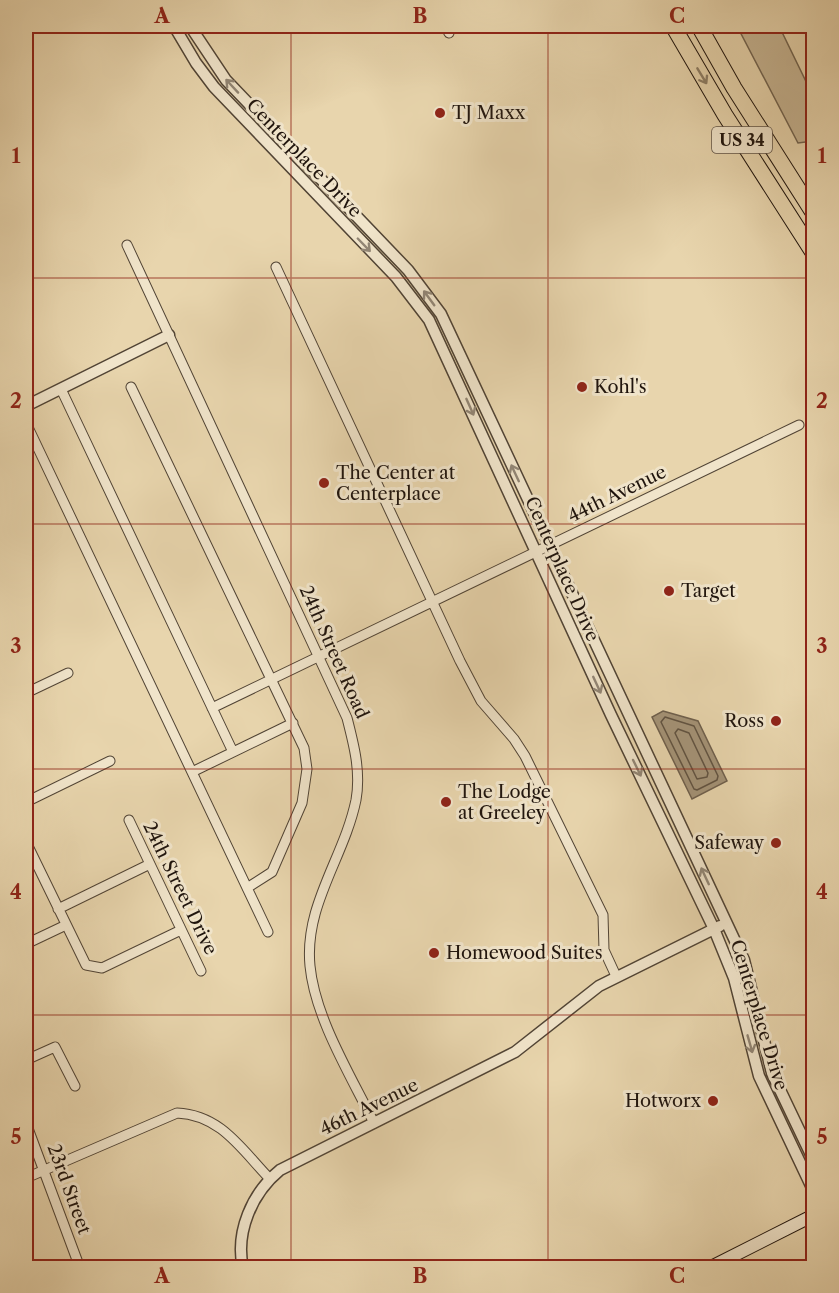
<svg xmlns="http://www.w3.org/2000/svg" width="839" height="1293" viewBox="0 0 839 1293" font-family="'Libre Caslon Text',serif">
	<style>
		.green { fill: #c6b492; stroke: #726450; stroke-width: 1.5 }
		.water { fill: #a49377; stroke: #6f604d; stroke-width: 1.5 }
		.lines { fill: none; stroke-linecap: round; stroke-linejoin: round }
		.shore { stroke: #625442; stroke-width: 1.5 }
		.minor-casing { stroke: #514435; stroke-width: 11 }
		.tertiary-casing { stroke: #514435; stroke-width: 13 }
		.secondary-casing { stroke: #1f140d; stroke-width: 14 }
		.trunk-casing { stroke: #1f140d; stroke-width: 17 }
		.minor { stroke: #f0e4ca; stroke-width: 9 }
		.tertiary { stroke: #f0e4ca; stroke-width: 10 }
		.secondary { stroke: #f0e4ca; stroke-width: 12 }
		.trunk { stroke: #e8d5ad; stroke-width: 15 }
		.oneway { stroke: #8e7e65 }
		.oneway2 { stroke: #928675 }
		.grid { fill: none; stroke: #8f2418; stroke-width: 1.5; stroke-opacity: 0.55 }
		.poi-dot { fill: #8f2418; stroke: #f0e4ca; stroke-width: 2 }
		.labels { text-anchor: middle; stroke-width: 6; stroke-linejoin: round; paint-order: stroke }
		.shield { fill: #f0e4ca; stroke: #5e5246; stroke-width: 1.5 }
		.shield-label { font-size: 16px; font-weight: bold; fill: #1f140d }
		.poi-label { font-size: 18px; fill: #1f140d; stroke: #f0e4ca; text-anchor: start }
		.street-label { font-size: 18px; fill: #1f140d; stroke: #f0e4ca }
		.neatline { fill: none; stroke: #8f2418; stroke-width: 2 }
		.grid-label { font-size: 20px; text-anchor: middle; font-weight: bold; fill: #8f2418 }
	</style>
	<rect width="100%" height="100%" fill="#e8d5ad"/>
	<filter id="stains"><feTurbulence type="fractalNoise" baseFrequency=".00333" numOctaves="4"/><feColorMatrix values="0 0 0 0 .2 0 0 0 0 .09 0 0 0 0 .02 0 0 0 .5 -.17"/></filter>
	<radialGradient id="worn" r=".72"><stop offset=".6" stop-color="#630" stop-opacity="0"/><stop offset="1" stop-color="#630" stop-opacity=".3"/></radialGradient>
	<path class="green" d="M737,26h42l34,70v45l-15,2z"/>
	<path class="water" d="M663,711l35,10 29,60 -35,18 -40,-82z"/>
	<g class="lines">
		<path class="shore" d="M665,717l29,9 24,50 -1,4 -20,10 -3,-1 -33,-67z
			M678,729l11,4 19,40 -1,4 -10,2 -22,-46z"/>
		<g class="minor-casing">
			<path id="minor" d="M445,26l4,7
				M127,245l220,473c7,27 14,54 9,82 -12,58 -52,105 -46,166 5,52 41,110 64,157
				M276,267l184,394 21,40 33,38 11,17 78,159 1,35 12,26
				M131,387l173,361 3,21 -5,34 -30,69 -25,16
				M61,389l172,363
				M26,423l242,509
				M26,693l42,-20
				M212,708l587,-283
				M192,772l101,-49
				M26,802l84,-41
				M129,820l72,151
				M26,842l60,123 16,3 79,-38
				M58,909l92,-45
				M26,944l40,-19
				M26,1060l29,-13 20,39
				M26,1123l54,145
				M26,1178l151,-65c44,2 64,36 93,66"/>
		</g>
		<g class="tertiary-casing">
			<path id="tertiary" d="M174,26l22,37 18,24 182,190 33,43 182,395 103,214 20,49 25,98 55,116
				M190,26l36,54 182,190 33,44 303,646 28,113 42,88
				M26,406l143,-71
				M243,1268c-8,-36 9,-75 37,-98l235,-118 84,-66 121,-60"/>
		</g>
		<g class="secondary-casing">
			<path id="secondary" d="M709,1268l105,-53"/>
		</g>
		<g class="trunk-casing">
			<path id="trunk" d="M673,26l52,89 89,139
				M699,26l35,62 80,126"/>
		</g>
		<use href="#minor" class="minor"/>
		<use href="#tertiary" class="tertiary"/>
		<use href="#secondary" class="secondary"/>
		<use href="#trunk" class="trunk"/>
	</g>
	<defs><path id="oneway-shaft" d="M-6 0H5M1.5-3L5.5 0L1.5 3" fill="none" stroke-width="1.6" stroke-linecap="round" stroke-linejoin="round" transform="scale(1.5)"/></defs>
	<use class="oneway" href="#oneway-shaft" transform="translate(702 76) rotate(59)"/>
	<g class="oneway2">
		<use href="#oneway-shaft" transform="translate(232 86) rotate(-133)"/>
		<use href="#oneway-shaft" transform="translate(364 245) rotate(46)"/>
		<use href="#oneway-shaft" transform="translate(429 298) rotate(-126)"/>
		<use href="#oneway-shaft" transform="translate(470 407) rotate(66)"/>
		<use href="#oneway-shaft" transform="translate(515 473) rotate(-115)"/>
		<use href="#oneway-shaft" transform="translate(597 685) rotate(65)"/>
		<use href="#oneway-shaft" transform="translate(637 768) rotate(64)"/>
		<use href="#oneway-shaft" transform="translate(705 876) rotate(-115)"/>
		<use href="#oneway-shaft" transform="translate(750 1044) rotate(74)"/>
	</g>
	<path class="grid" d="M291,26v1242M548,26v1242M26,278h788M26,524h788M26,769h788M26,1015h788"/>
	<g class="poi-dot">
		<circle cx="440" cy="113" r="6"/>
		<circle cx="582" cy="387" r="6"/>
		<circle cx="324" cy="483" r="6"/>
		<circle cx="669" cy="591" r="6"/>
		<circle cx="776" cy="721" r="6"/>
		<circle cx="446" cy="802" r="6"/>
		<circle cx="776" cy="843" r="6"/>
		<circle cx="434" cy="953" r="6"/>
		<circle cx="713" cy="1101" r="6"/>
	</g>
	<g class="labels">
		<rect class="shield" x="712" y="127" width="60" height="26" rx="4.5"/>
		<g class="shield-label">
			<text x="742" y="146">US 34</text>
		</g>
		<g class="poi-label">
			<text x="452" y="119">TJ Maxx</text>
			<text x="594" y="393">Kohl's</text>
			<text x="336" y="479">The Center at<tspan x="336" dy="21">Centerplace</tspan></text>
			<text x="681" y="597">Target</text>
			<text x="764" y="727" text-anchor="end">Ross</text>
			<text x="458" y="798">The Lodge<tspan x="458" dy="21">at Greeley</tspan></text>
			<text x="764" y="849" text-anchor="end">Safeway</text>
			<text x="446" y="959">Homewood Suites</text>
			<text x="701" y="1107" text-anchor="end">Hotworx</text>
		</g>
		<g class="street-label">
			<text transform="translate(304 158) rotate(46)" y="6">Centerplace Drive</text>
			<text transform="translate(617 494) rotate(-26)" y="6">44th Avenue</text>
			<text transform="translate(562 569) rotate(66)" y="6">Centerplace Drive</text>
			<text transform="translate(334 652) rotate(66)" y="6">24th Street Road</text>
			<text transform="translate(180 888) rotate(64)" y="6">24th Street Drive</text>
			<text transform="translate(759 1015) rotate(73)" y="6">Centerplace Drive</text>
			<text transform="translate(369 1107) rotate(-26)" y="6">46th Avenue</text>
			<text transform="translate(69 1189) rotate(70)" y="6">23rd Street</text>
		</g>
	</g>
	<rect width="839" height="1293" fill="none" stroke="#e8d5ad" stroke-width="66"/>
	<rect x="33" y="33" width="773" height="1227" class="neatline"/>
	<g class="grid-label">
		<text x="162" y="23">A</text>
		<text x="420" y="23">B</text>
		<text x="677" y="23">C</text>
		<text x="16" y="163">1</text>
		<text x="822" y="163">1</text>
		<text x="16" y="408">2</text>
		<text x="822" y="408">2</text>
		<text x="16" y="653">3</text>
		<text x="822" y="653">3</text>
		<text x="16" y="899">4</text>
		<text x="822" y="899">4</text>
		<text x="16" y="1144">5</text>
		<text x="822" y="1144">5</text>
		<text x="162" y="1283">A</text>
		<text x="420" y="1283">B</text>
		<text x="677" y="1283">C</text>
	</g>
	<rect width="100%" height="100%" filter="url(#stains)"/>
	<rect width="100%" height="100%" fill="url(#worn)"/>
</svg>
